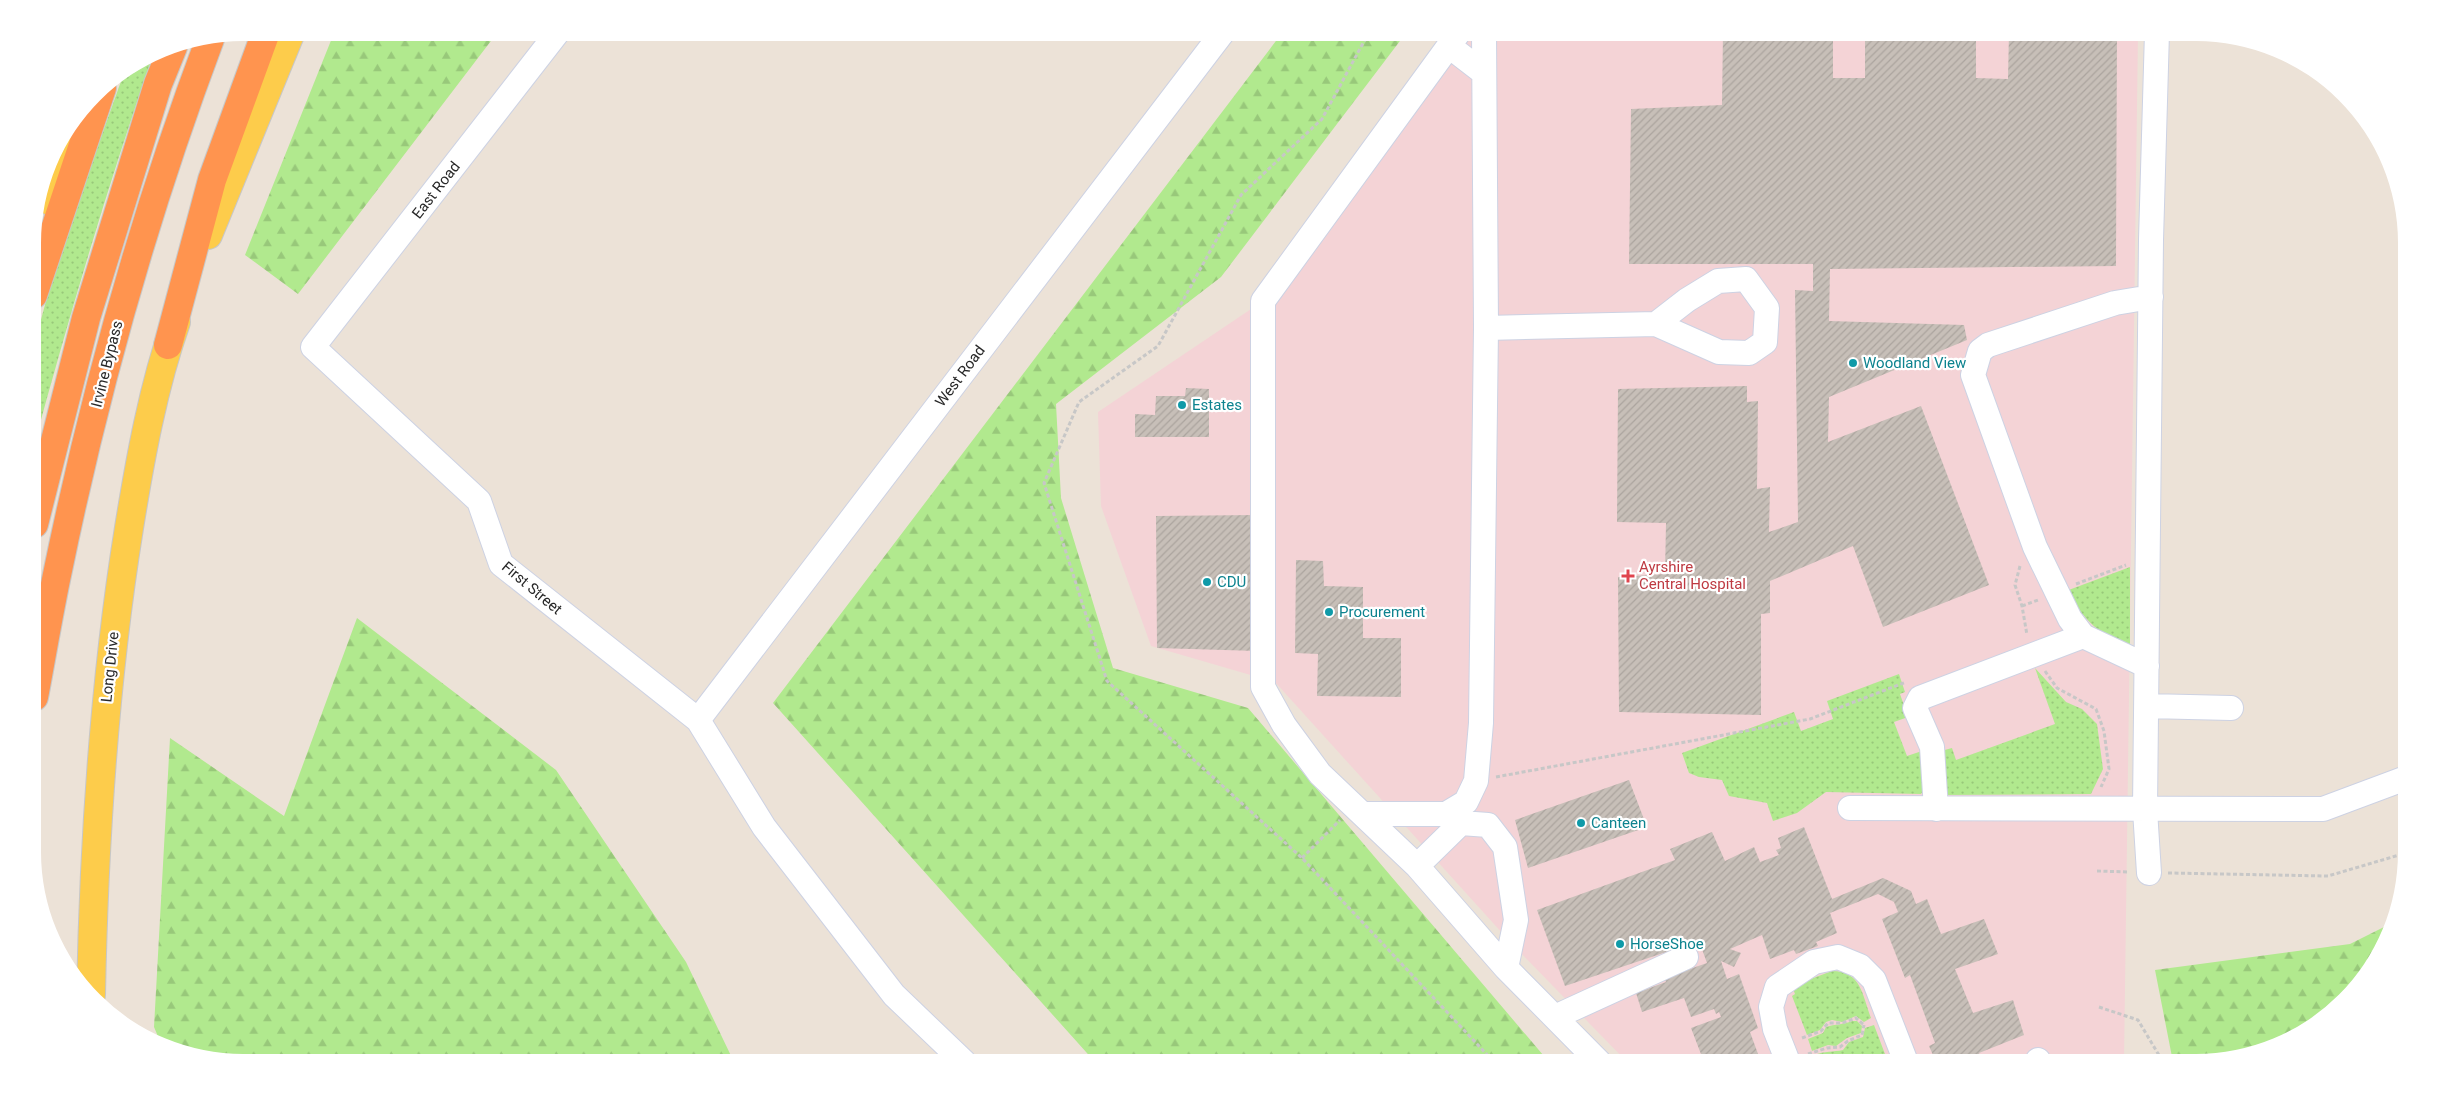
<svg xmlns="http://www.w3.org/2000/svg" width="2439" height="1095" viewBox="0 0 2439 1095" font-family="Roboto,sans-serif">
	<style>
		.medical { fill: #f4d3d6 }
		.grass { fill: url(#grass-dots) }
		.forest { fill: url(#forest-firs) }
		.building { fill: url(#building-hatch) }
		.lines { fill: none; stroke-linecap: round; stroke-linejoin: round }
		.minor-casing { stroke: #cdd2e3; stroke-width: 26 }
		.major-casing { stroke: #c7c7c7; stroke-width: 30 }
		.highway-casing { stroke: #c7c7c7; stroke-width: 30 }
		.path { stroke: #c7c7c7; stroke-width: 3; stroke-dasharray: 4 2.5; stroke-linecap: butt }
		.minor { stroke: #fff; stroke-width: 24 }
		.major { stroke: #fdcc4b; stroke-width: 28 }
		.highway { stroke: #ff944f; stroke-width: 28 }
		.culture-dot { fill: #0f9aa8; stroke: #fff; stroke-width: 2 }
		.health-dot { fill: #e0444e; stroke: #fff; stroke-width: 2 }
		.labels { text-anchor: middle; stroke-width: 4.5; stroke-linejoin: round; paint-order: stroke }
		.street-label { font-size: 15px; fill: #282828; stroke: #fff }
		.culture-label { font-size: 15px; fill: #0d838f; stroke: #fff; text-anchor: start }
		.health-label { font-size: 15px; fill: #be3a42; stroke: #fff; text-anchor: start }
	</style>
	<defs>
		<pattern id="grass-dots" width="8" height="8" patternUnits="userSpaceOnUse" patternTransform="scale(1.25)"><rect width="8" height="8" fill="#b1e98e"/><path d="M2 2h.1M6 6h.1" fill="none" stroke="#98c87a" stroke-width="1.8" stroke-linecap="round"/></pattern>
		<pattern id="forest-firs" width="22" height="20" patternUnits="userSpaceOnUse" patternTransform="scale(1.25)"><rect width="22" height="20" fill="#b1e98e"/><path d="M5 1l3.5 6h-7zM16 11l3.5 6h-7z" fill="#98c87a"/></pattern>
		<pattern id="building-hatch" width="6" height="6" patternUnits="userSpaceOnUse" patternTransform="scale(1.25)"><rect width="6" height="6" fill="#c7bfb8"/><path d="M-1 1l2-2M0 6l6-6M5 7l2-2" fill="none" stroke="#aba49e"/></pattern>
	</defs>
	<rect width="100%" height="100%" fill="#ece2d7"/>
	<path class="medical" d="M1465,33h673l-14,1029h-497l-114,-117 -238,-263 -124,-36 -50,-140 -3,-94 165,-111z"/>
	<path class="grass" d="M153,55c-45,130 -84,261 -120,394v-100l25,-92 66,-184z
		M2130,567v84c-32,-20 -43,-27 -64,-60z
		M2035,668l31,34 16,7 15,15 6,45 -12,25 -150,1v-44l11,-3 4,12 99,-36z
		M1899,674l6,18 -5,2 8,23 -14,5 13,34 15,-5 3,36 -4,7 -95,-2 -29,21 -24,8 -6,-18 -38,-7 -7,-16 -23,-3 -10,-4 -7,-20 112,-41 7,19 32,-12 -6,-18z
		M1832,971c29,0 30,23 39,47l-7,4 -8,-6 -14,6 -10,-2 -6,2 -6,8 -13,5 -15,-39 3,-2 -3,-8z
		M1852,1021h5l5,5 -1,7 -14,5 -11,8 -8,-1 -16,6 -4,-12 15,-6 3,-6c9,-3 17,-2 26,-6z
		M1874,1025l14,37h-71l-3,-7c11,-4 19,-3 29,-5l6,-8 14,-5 2,-9z"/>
	<path class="forest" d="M334,33h163l-199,261 -53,-39z
		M1282,33h124l-185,244 -165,127 5,94 52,170 135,40 301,354h-454l-322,-359z
		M357,618l199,152 130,192 48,100h-490l-82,-16 -8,-19 16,-289 114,78z
		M2392,923l-2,9 -27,48 -50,47 -50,24 -54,11h-36l-18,-92 195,-26z"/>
	<path class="building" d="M1723,32h110v46h32v-46h111v46l32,1 1,-47h108l-1,234 -286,3 -1,52 135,4 3,15 -138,57 -1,45 93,-36 68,179 -106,42 -30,-81 -83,35v32l-9,1v101l-142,-3 -1,-135 47,-3 1,-51 -49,-1 1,-133 129,-3v16l11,-1 -1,88 13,-2 -1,45 29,-10 -3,-232 18,1v-27h-184l2,-155 91,-4z
		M1186,388l23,1v48h-74v-23l20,1 1,-19h29z
		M1257,515v136l-100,-3 -1,-132z
		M1296,560l27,1 1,25 39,1v51h38v59l-84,-1 1,-42 -23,-1z
		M1629,780l18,47 -119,41 -13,-48z
		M1804,827l28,72 51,-21 28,13 5,13 11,-5 14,35 43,-15 14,35 -43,15 18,44 40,-13 11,35 -45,18 5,9h-48l-7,-16 6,-3 -25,-68 -5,3 -23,-59 16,-7 -4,-10 -16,-8 -48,19 7,20 -21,9 2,4 -22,8 -2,-4 -24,9 -8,-24 -32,14 11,4 -7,14 -13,-6 6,18 12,-5 19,54 -8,4 11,30h-42l-1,-4 -14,4 -13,-34 30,-11 -2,-5 -3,2 -2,-5 -23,8 -7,-19 -42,14 -6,-19 30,-11 -2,-4 43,-15 -8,-22 -134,45 -28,-76 138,-50 -5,-11 42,-17 13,29 29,-14 6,15 19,-7 -3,-5 5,-2 -3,-10z"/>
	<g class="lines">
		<g class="minor-casing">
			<path id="minor" d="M558,32l-245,315 166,154 22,63 197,156 66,107 130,168 70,67
				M1459,32l-196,269v386l21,38 36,49 97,92 89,102 93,94
				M1449,46l35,27
				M1486,328l170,-4 63,28 30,1 16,-11 2,-34 -21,-29 -28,2 -31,19 -31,24
				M2147,666l-64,-30 -13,-17 -35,-72 -62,-172 7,-24 8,-6 127,-42 36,-6
				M2147,706l84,2
				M698,720l525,-688
				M1850,808l473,1 83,-31
				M1936,809l-4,-62 -17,-39 5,-10 163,-62
				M1363,814h83l20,-12 10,-21 5,-58 5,-395 -2,-296
				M1417,866l44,-43 27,2 17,22 11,73 -10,48
				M2149,873l-4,-63 6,-570 6,-208
				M1555,1017l131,-60
				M2038,1060v2
				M1788,1062l-13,-33 -4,-22 6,-20 37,-25 24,-5 22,9 14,14 32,82"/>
		</g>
		<g class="major-casing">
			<path id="major" d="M52,202l20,-75
				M208,235l83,-203
				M91,995c3,-157 13,-312 38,-467 11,-68 24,-141 47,-206"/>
		</g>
		<g class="highway-casing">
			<path id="highway" d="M33,295l69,-207
				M168,345l44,-165 54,-148
				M34,524l52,-206 72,-234 15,-37
				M34,697c8,-42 15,-85 24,-127 37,-180 87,-358 152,-531"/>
		</g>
		<path class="path" d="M1369,32l-47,87 -81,76 -83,151 -79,56 -35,81 63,198 195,177 192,204
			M2020,566l-5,19 7,21 5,29
			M2076,584l50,-19
			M2022,606l16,-6
			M2045,671l12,17 39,21 8,22 5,38 -8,18
			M1496,777l314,-58 96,-37
			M1302,858l38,-38
			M2097,871l32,1
			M2168,873l160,3 78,-23
			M2099,1007l39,13 25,42
			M1802,1038l19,-7 7,-8h14l14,-5 8,7
			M1808,1054l19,-6 13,-1 8,-6 14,-6 2,-10"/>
		<use href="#minor" class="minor"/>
		<use href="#major" class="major"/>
		<use href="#highway" class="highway"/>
	</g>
	<g class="culture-dot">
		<circle cx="1853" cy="363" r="5"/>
		<circle cx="1182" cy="405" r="5"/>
		<circle cx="1207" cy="582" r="5"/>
		<circle cx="1329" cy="612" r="5"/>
		<circle cx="1581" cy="823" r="5"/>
		<circle cx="1620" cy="944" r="5"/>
	</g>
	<path class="health-dot" d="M1625.5 568.5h5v5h5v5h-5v5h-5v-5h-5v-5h5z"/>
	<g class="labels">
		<g class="street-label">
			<text transform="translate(436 190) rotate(-52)" y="5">East Road</text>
			<text transform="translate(107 364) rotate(-76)" y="5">Irvine Bypass</text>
			<text transform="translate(960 376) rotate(-53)" y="5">West Road</text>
			<text transform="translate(532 588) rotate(40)" y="5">First Street</text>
			<text transform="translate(110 667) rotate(-84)" y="5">Long Drive</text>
		</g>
		<g class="culture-label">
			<text x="1863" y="368">Woodland View</text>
			<text x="1192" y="410">Estates</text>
			<text x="1217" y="587">CDU</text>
			<text x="1339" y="617">Procurement</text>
			<text x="1591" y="828">Canteen</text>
			<text x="1630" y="949">HorseShoe</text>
		</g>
		<g class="health-label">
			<text x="1639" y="572">Ayrshire<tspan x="1639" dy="17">Central Hospital</tspan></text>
		</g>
	</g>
	<path d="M0 0H2439V1095H0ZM243 41H2196A202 202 0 0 1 2398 243V852A202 202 0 0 1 2196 1054H243A202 202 0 0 1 41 852V243A202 202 0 0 1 243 41Z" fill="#fff" fill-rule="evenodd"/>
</svg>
